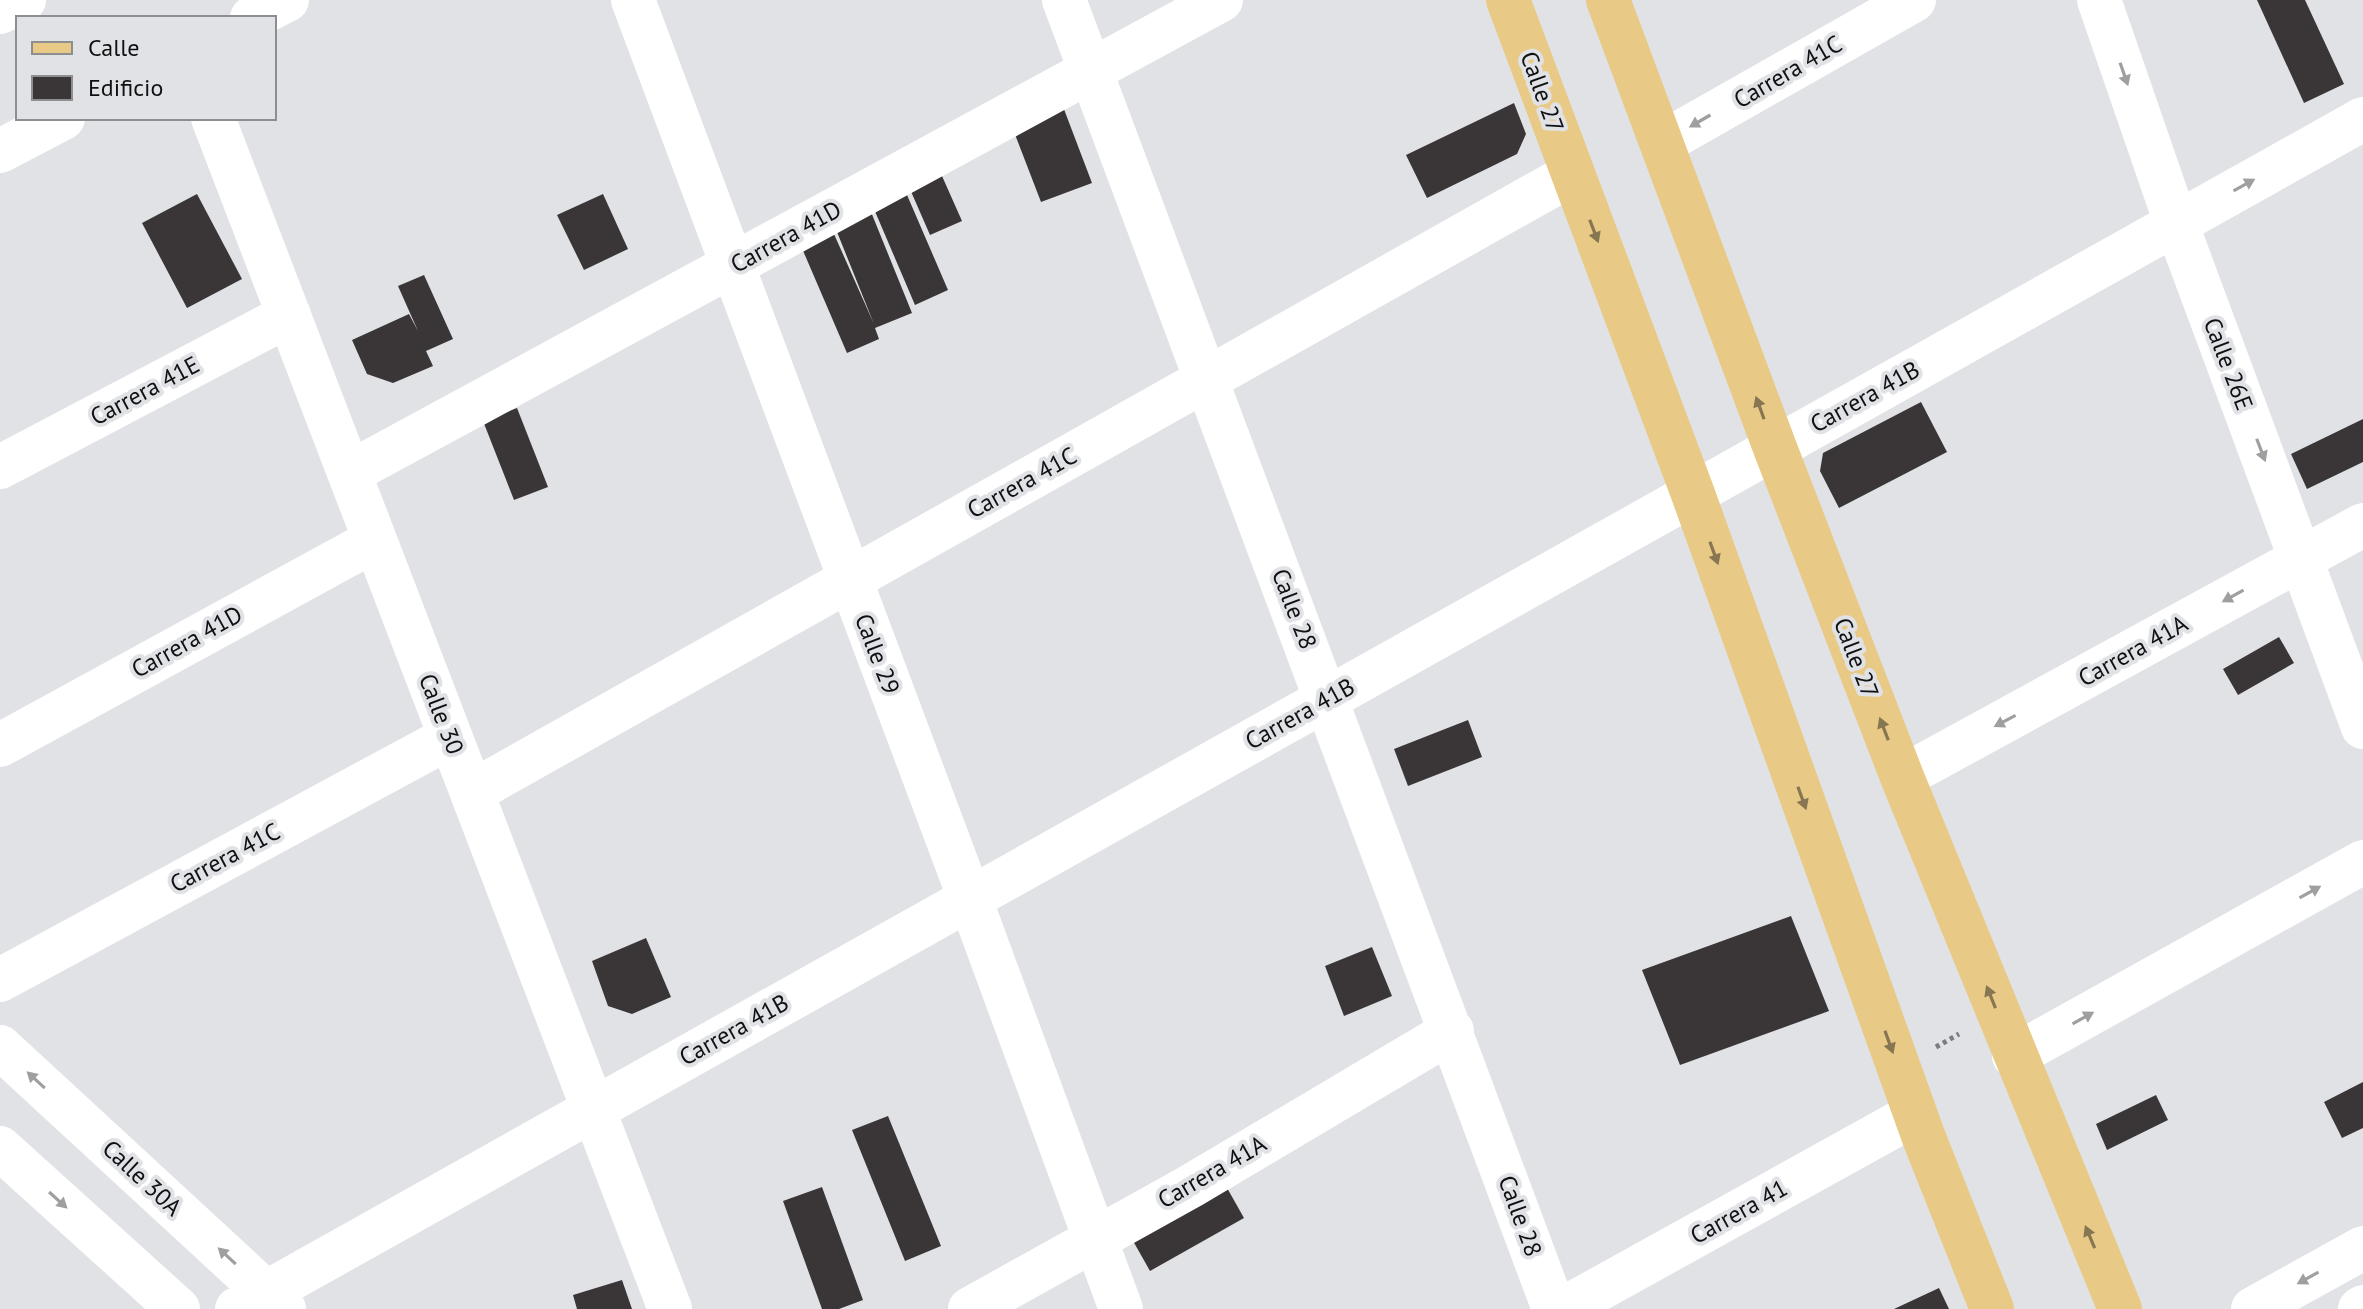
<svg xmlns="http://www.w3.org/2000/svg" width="2363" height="1309" viewBox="0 0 2363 1309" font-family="'PT Sans',sans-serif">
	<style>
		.building { fill: #3a3637 }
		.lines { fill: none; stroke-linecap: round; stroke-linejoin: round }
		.path { stroke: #7b7c7f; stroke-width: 5; stroke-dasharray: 4 4; stroke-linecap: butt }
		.minor { stroke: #fff; stroke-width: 44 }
		.major { stroke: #e8ca86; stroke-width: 44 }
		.oneway { fill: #9f9fa0 }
		.oneway2 { fill: #867651 }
		.labels { text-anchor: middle; stroke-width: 8; stroke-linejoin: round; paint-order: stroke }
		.street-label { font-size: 24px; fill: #0f1011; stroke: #e0e2e6 }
	</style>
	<rect width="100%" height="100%" fill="#e0e2e6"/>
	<path class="building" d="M2257,0h48l39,84 -40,19z
		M1514,103l12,31 -9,20 -90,44 -21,-43z
		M1062,104l30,79 -51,19 -30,-78z
		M938,167l24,54 -32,14 -24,-55z
		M904,188l44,102 -33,15 -44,-103z
		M197,194l45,85 -55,29 -45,-85z
		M603,194l25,55 -44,21 -27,-55z
		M869,207l43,106 -37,15 4,11 -32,14 -49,-114 32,-14 44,99 -41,-102z
		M424,275l29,64 -27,12 7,15 -40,17 -26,-9 -15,-34 57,-26 9,17 -20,-45z
		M1921,402l26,50 -108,56 -19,-37 3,-18z
		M517,408l31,79 -34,13 -31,-79z
		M2363,419v43l-56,27 -16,-35z
		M2279,637l15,26 -56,32 -15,-26z
		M1468,720l14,37 -74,29 -14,-37z
		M1791,916l38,95 -149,54 -38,-95z
		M646,938l25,59 -39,17 -24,-8 -16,-45z
		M1372,947l20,49 -48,20 -19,-50z
		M2363,1082v46l-21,10 -18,-36z
		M2156,1095l12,25 -61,30 -11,-26z
		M888,1116l53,130 -36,15 -53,-131z
		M1222,1179l22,39 -94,53 -22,-39z
		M822,1187l41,113 -24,9h-17l-39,-108z
		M622,1280l10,29h-55l-4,-14z
		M1939,1288l10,21h-55z"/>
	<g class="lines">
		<path class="path" d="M1936,1047l23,-13"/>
		<path class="minor" d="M633,0l337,899 151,410
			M1064,0l490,1309
			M2099,0l77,223 187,504
			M0,12l24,-12
			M252,18l35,-18
			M213,118l457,1191
			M1662,143l252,-143
			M0,151l63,-33
			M0,467l289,-152
			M349,473l872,-473
			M0,745l375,-205
			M1902,777l461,-252
			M472,792l1100,-618
			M0,980l450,-243
			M0,1047l284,262
			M2014,1056l349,-194
			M0,1148l178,161
			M237,1309l2126,-1190
			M970,1309l221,-123 261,-155
			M1563,1309l352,-195
			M2253,1309l110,-61
			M2360,1309l3,-2"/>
		<path class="major" d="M1508,0l185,494 231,644 68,171
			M1608,0l167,448 127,329 218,532"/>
	</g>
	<defs><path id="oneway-solid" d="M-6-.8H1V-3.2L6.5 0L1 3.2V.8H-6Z" transform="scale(2)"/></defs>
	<g class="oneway">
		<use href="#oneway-solid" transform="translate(2124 74) rotate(71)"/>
		<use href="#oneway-solid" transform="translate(1700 121) rotate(150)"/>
		<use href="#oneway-solid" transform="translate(2244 185) rotate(-29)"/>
		<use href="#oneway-solid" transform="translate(2261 450) rotate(69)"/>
		<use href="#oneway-solid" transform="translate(2233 596) rotate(151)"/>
		<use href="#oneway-solid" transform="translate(2005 721) rotate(152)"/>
		<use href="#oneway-solid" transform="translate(2310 892) rotate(-29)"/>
		<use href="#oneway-solid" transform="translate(2083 1018) rotate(-29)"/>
		<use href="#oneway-solid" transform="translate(36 1080) rotate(-137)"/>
		<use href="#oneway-solid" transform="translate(58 1200) rotate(42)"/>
		<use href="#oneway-solid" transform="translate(227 1256) rotate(-137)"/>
		<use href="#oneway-solid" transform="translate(2308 1278) rotate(151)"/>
	</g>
	<g class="oneway2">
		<use href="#oneway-solid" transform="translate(1594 231) rotate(69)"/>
		<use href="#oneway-solid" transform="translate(1760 408) rotate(-110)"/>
		<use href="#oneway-solid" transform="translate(1714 553) rotate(70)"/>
		<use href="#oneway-solid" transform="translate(1884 729) rotate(-111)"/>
		<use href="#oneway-solid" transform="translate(1802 798) rotate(70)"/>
		<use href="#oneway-solid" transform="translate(1991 997) rotate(-112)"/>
		<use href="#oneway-solid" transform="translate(1889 1042) rotate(70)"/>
		<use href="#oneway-solid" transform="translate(2090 1237) rotate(-113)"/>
	</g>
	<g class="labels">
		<g class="street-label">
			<text transform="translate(1788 72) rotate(-30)" y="8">Carrera 41C</text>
			<text transform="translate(1542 92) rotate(70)" y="8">Calle 27</text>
			<text transform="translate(786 237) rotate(-29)" y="8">Carrera 41D</text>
			<text transform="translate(2228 364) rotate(69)" y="8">Calle 26E</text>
			<text transform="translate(145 391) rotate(-28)" y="8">Carrera 41E</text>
			<text transform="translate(1865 397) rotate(-29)" y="8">Carrera 41B</text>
			<text transform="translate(1022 483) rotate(-29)" y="8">Carrera 41C</text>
			<text transform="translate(1294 609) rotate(69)" y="8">Calle 28</text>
			<text transform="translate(187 642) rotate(-29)" y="8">Carrera 41D</text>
			<text transform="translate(2133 651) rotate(-29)" y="8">Carrera 41A</text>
			<text transform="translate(877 654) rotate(69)" y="8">Calle 29</text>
			<text transform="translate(1856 658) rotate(69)" y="8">Calle 27</text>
			<text transform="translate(441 714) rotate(69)" y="8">Calle 30</text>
			<text transform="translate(1300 714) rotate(-29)" y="8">Carrera 41B</text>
			<text transform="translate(225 858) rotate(-28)" y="8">Carrera 41C</text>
			<text transform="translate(734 1030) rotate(-29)" y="8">Carrera 41B</text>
			<text transform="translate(1212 1172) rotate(-30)" y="8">Carrera 41A</text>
			<text transform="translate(142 1178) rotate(43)" y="8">Calle 30A</text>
			<text transform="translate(1739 1212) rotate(-29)" y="8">Carrera 41</text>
			<text transform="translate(1520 1216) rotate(70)" y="8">Calle 28</text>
		</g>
	</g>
	<rect x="16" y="16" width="260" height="104" fill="#e0e2e6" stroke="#8c8e91" stroke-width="2"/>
	<rect x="32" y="42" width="40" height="12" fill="#e8ca86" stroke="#8c8e91" stroke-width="2"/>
	<text x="88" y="56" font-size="24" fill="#0f1011">Calle</text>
	<rect x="32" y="76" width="40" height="24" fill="#3a3637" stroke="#8c8e91" stroke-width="2"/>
	<text x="88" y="96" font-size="24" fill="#0f1011">Edificio</text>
</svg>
